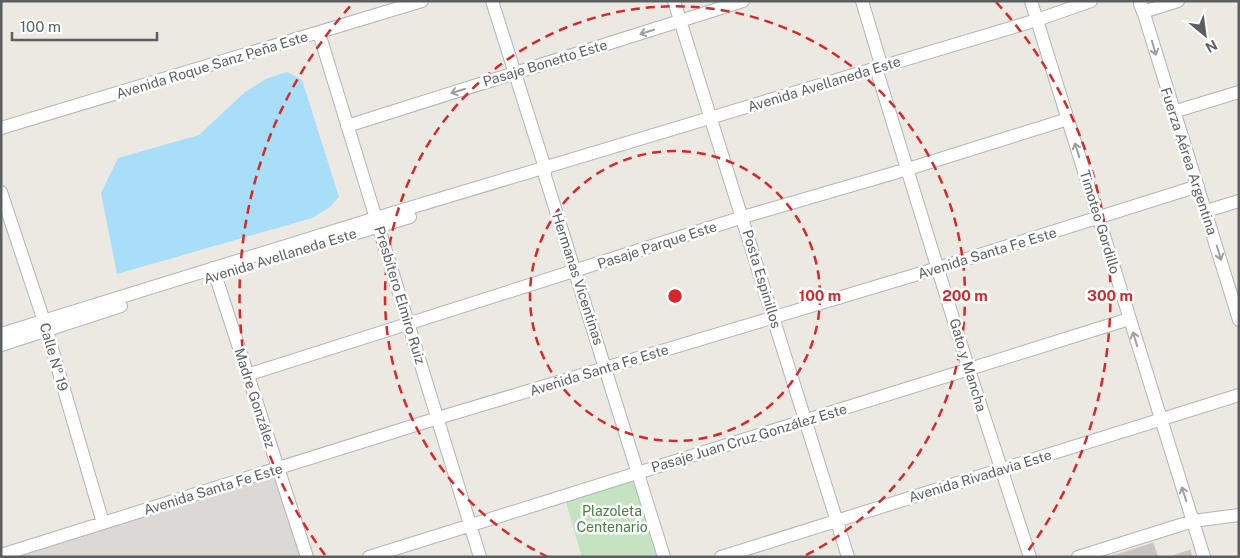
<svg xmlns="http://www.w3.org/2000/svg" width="1240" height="558" viewBox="0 0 1240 558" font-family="'Public Sans',sans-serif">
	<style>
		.industrial { fill: #dbd8d5 }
		.green { fill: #c5e2c1 }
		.water { fill: #a8def7 }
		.building { fill: #c8c4bf; stroke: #d0cac2 }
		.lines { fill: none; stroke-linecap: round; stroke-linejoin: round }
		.minor-casing { stroke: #b0b4b7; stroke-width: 14 }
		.minor { stroke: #fff; stroke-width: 12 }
		.oneway { stroke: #9d9fa1 }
		.ring { fill: none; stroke: #d62828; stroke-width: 2.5; stroke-dasharray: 9 6 }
		.labels { text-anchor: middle; stroke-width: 5; stroke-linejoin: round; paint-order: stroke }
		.street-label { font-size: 14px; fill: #5b5f62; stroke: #fff }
		.park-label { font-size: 14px; fill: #41803c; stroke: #fff }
		.centre { fill: #d62828; stroke: #fff; stroke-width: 2.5 }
		.ring-label { font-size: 15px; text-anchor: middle; font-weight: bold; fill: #d62828; stroke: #fff; stroke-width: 5; stroke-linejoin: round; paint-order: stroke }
	</style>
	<rect width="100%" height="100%" fill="#ece9e3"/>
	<path class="industrial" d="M278,470l29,87h-306z"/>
	<path class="green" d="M638,472l26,85h-82l-18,-61z"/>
	<path class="water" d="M287,72l15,8 37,117 -9,10 -18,11 -195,56 -16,-81 17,-35 81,-23 46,-43 21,-13z"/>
	<path class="building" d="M1153,543l5,14h-49z
		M1190,550l2,7h-23z"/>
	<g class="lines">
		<g class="minor-casing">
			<path id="minor" d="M492,1l53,167v8l119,381
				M674,1l174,556
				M862,1l18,60 -4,7 93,302 61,187
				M1031,1l173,556
				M1140,1l99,319
				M1140,4l3,8 35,-11
				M319,33l161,524
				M1173,112l66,-20
				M347,126l396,-125
				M1,128l421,-127
				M1,192l43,129 59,202
				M1206,211l33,-10
				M343,237l67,-20
				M213,268l94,289
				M1,334l375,-116 661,-198 54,-19
				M1,345l120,-39
				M247,375l496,-158 165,-48 160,-50
				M1,555l437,-137 500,-150 260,-82
				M369,557l760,-238
				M721,557l518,-162
				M1078,557l115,-36 46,-6"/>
		</g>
		<use href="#minor" class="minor"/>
	</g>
	<defs><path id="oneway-shaft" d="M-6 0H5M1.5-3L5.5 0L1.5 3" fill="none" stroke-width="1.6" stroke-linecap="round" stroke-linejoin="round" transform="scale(1.25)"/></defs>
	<g class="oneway">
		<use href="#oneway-shaft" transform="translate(647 32) rotate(163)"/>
		<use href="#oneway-shaft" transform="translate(1154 48) rotate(74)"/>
		<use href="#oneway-shaft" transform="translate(458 91) rotate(162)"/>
		<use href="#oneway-shaft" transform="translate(1077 150) rotate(-108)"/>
		<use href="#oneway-shaft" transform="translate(1219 253) rotate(73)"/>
		<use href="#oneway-shaft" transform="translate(1135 339) rotate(-107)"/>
		<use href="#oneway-shaft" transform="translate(1184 494) rotate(-108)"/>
	</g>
	<g class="ring">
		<circle cx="675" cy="296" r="145"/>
		<path d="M548 557A290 290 0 1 1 802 557"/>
		<path d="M325 555A435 435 0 0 1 354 2M996 2A435 435 0 0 1 1025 555"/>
	</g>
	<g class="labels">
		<g class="street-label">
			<text transform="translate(545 63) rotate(-17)" y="5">Pasaje Bonetto Este</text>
			<text transform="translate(212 65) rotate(-17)" y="5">Avenida Roque Sanz Peña Este</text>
			<text transform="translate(824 84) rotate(-17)" y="5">Avenida Avellaneda Este</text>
			<text transform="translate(1189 161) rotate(72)" y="5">Fuerza Aérea Argentina</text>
			<text transform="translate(1100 222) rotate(73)" y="5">Timoteo Gordillo</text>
			<text transform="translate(657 245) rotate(-18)" y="5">Pasaje Parque Este</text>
			<text transform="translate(987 253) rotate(-17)" y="5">Avenida Santa Fe Este</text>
			<text transform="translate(280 256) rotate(-17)" y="5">Avenida Avellaneda Este</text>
			<text transform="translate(578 279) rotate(72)" y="5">Hermanas Vicentinas</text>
			<text transform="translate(762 279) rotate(73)" y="5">Posta Espinillos</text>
			<text transform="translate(400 295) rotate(73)" y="5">Presbítero Elmiro Ruiz</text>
			<text transform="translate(54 357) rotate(74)" y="5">Calle Nº 19</text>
			<text transform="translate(968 365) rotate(73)" y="5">Gato y Mancha</text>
			<text transform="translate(599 370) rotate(-17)" y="5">Avenida Santa Fe Este</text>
			<text transform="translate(255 398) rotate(72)" y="5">Madre González</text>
			<text transform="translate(749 438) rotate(-17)" y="5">Pasaje Juan Cruz González Este</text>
			<text transform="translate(980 476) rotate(-17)" y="5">Avenida Rivadavia Este</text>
			<text transform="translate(213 489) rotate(-17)" y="5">Avenida Santa Fe Este</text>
		</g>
		<g class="park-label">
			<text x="612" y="516">Plazoleta<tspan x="612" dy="16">Centenario</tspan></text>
		</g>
	</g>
	<circle cx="675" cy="296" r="8" class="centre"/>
	<g class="ring-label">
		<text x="820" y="301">100 m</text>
		<text x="965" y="301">200 m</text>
		<text x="1110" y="301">300 m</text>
	</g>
	<rect width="1240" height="558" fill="none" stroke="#5b5f62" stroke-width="5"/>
	<g transform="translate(1205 35) rotate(151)" stroke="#ffffff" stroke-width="4" paint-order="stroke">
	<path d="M0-4L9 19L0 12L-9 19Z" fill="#5b5f62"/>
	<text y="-8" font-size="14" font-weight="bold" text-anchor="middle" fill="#5b5f62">N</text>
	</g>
	<path d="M12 32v8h145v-8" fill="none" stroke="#5b5f62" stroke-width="2.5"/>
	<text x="20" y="32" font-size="15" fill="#5b5f62" stroke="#ffffff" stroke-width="4" paint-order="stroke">100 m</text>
</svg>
